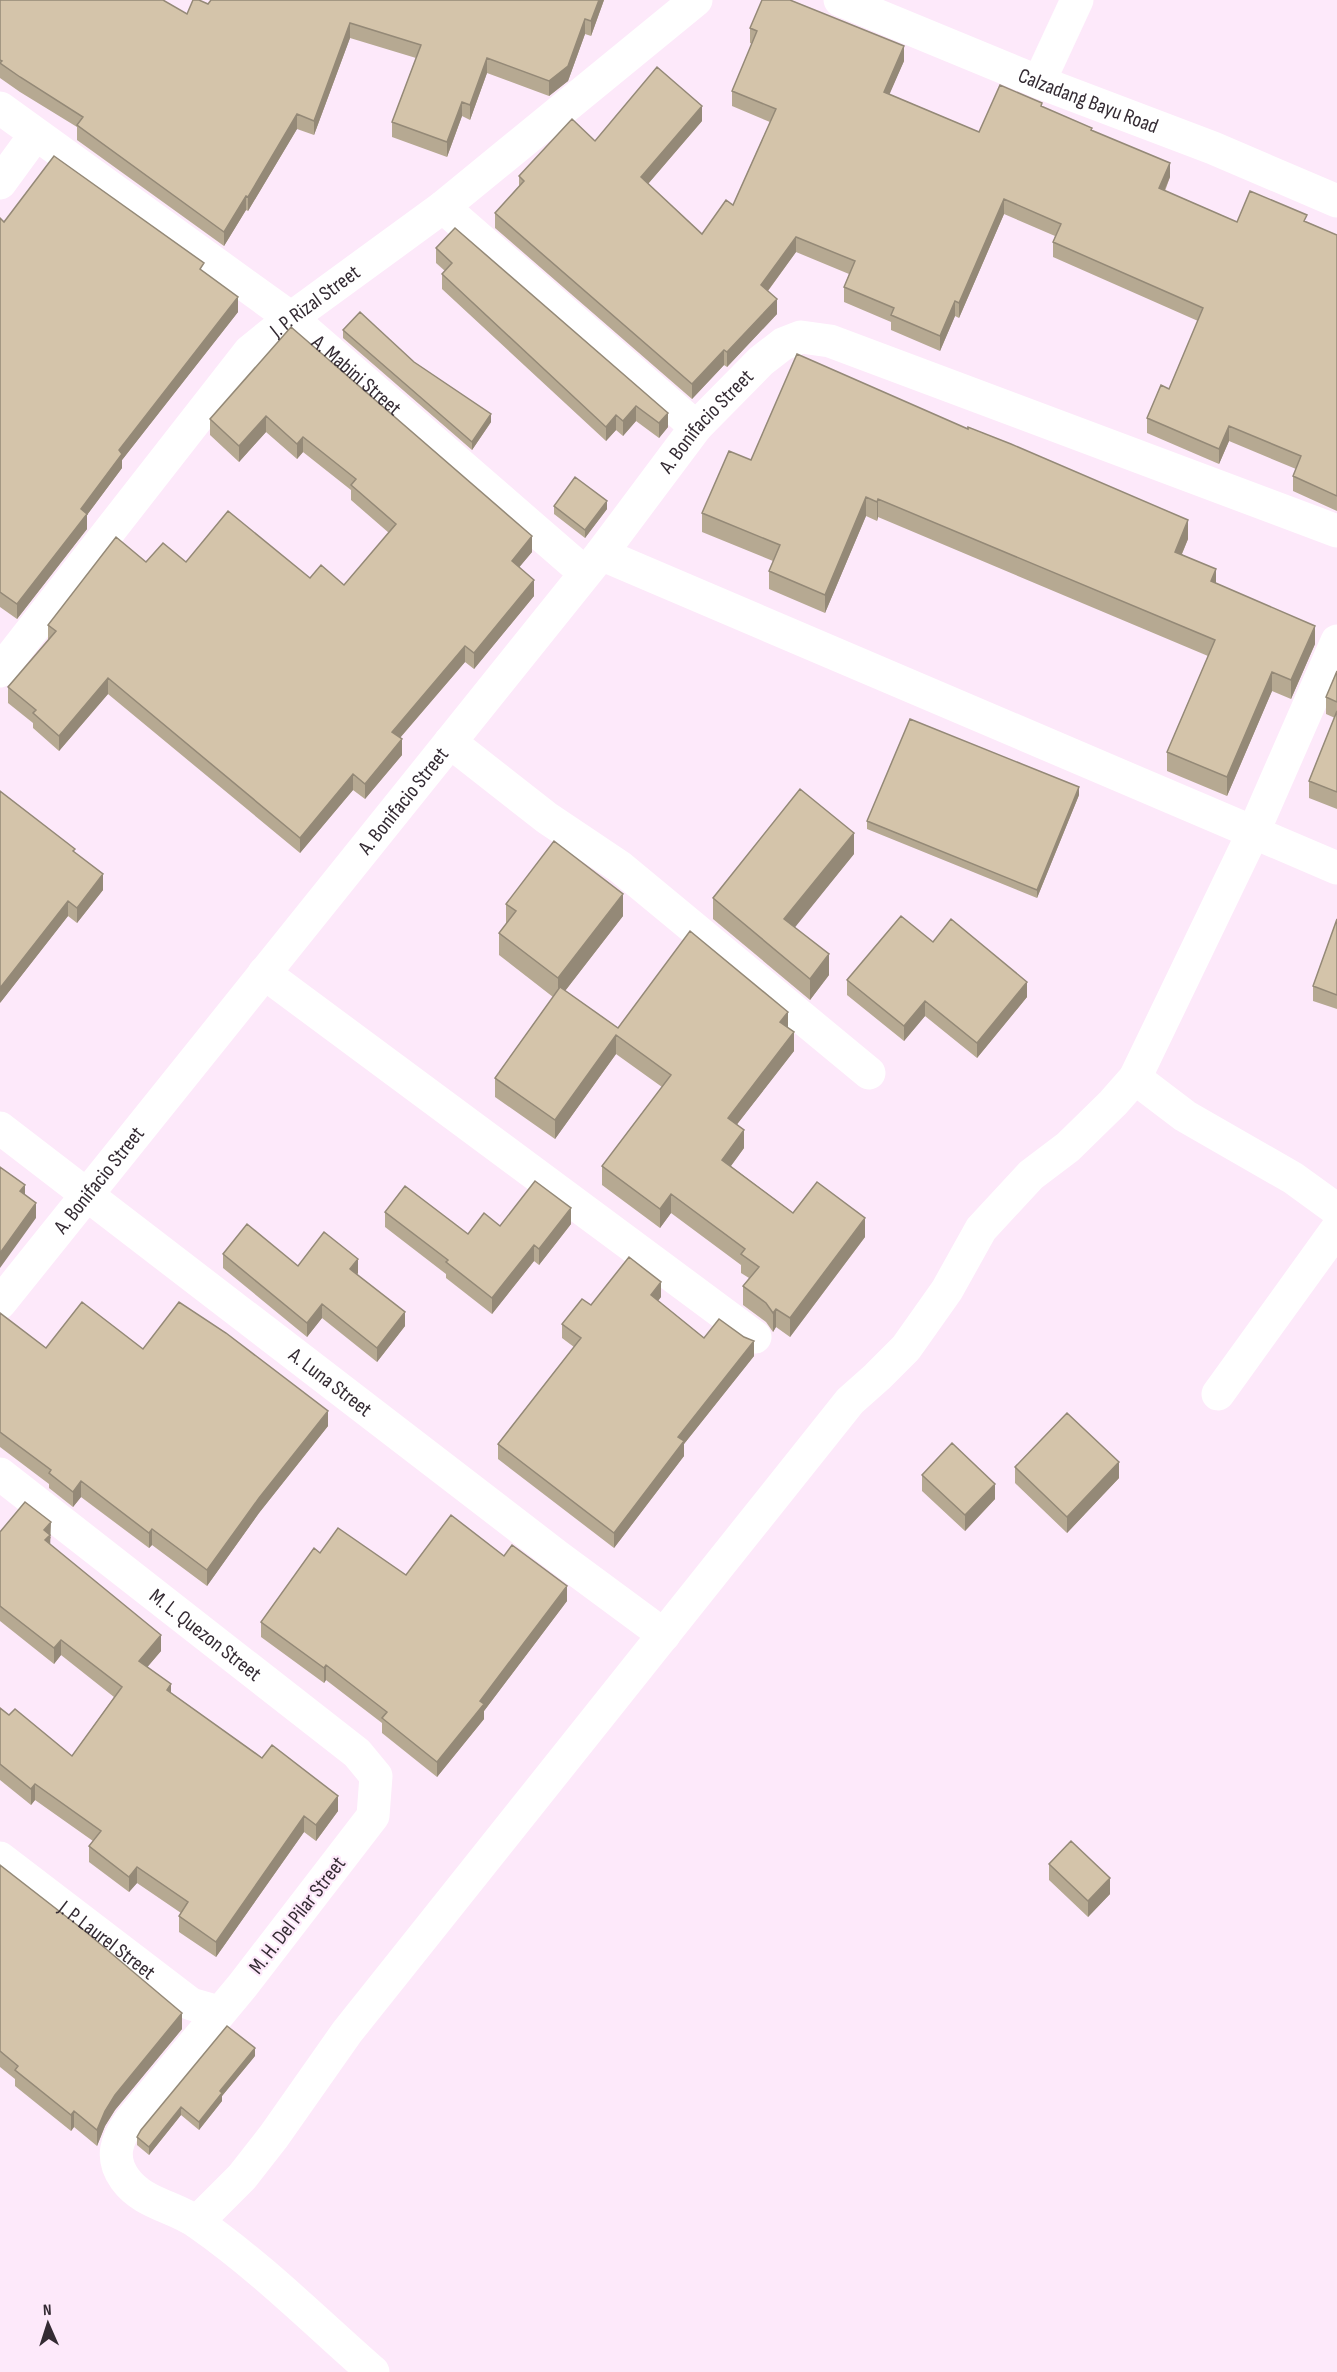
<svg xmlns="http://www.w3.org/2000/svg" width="1337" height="2372" viewBox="0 0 1337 2372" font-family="'Sofia Sans Condensed',sans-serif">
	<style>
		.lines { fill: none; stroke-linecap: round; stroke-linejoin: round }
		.minor { stroke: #fff; stroke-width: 33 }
		.wall { fill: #b6a992 }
		.shaded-wall { fill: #948977 }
		.building { fill: #d4c4aa; stroke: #948977; stroke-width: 1.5 }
		.labels { text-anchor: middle; stroke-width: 4.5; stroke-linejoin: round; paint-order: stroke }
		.street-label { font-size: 21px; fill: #342b33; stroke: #fde9fa }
	</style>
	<rect width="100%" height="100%" fill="#fde9fa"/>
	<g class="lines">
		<g class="minor">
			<path id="s1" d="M840,0l199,82 174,66 124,53"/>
			<path d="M1039,82l38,-82"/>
			<path id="s2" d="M0,108l291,210 294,255"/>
			<path d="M0,183l35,-48"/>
			<path d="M443,207l253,220"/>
			<path d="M601,554l736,314"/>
			<path id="s3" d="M0,671l250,-320 41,-33 152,-111 253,-207"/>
			<path d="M450,742l97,76 73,49 249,206"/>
			<path d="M264,973l491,364"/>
			<path d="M1135,1078l50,38 108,62 44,32"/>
			<path id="s4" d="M0,1128l557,428 107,79"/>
			<path id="s5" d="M0,1303l601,-749 95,-127 65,-66 22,-17 18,-7 29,4 507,190"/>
			<path d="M1218,1394l119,-165"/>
			<path id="s6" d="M0,1474l357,279 19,23 -3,40 -130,169 -113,136c-14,19 -20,37 -5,58 18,25 49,27 73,44 63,44 118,99 175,149"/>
			<path id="s7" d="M0,1858l191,146 28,8"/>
			<path d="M197,2222l45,-45 32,-41 73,-104 503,-631 27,-24 29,-29 41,-58 34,-61 50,-54 37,-28 45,-44 22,-25 118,-245 84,-192"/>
		</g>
	</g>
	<path class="wall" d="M0,0l187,14 21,-10 3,-4h393l-13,36 -6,-2 -17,47 -19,15 -62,-23 -17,47 -8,-4 -15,41 -55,-20v-15l24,-64 -66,-20 -36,97 -17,-6 -49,82 -2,-1 -22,36 -147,-106v-13l-57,-35 -20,-14z
		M750,28l154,33 -15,33 90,38 63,-25 50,23 78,47 -5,14 72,31h70l30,13v276l-44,-20v-15l3,-7 -67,-28 -10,23 -72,-31v-15l22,-29 29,-68 -145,-64v-15l2,-6 -51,-22 -45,104 -4,-2 -15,35 -49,-21v-8l-47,-20v-15l5,-13 -53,-22 -28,39 9,23 -50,53 -3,-2 -32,34 -197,-171v-15l24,-27v-10l76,-35 107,-20 -54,63 54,50 31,-29 37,-83 -38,-16v-15l20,-47 -2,-1z
		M0,218l4,4 200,50 34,40 -116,148v8l-35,47v14l-70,90 -17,-12z
		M436,248l232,179 -9,11 -23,-17 -13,15 -7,-6 -10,11 -164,-152v-15l3,-3 -9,-8z
		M291,327l241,225 -13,15 15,29 -60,73 -9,-7 -65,76 2,17 -37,44 -12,-9 -53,63 -192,-159 -49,57 -26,-23v-5l-25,-20v-16l40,-47v-15l98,-63h40l124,16 34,7 45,-52 -38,-33v-10l-48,-38 -6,7 -31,-27 -27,30 -29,-27v-16z
		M343,330l148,92 -19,28 -129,-112z
		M751,460l437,79 -6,15 34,30 99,60 -24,55 -19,-8 -45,105 -60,-25v-19l41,-96 -330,-139 -1,4 -11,-5 -41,97 -56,-24v-18l4,-10 -71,-29v-19z
		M554,506l53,3 -22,29 -31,-24z
		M1337,671v138l-28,-11v-17l26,-63 -9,-4v-17z
		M1079,795l-42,103 -170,-69v-8z
		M75,853l28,37 -26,33 -9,-7 -68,87z
		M854,854l-60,73 35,48 -19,25 -97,-81v-21z
		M506,904l117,12 -58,75 53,37h170l6,23 -57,73 7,24 -13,18 62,47 72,24 -75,100 -14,-10 -3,5 -7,-10 -23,-17v-19l6,-8 -8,-5v-8l-70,-52 -11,15 -58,-43v-19l60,-79 -46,-33 -61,85 -60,-42v-19l58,-81 -54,-42v-22l7,-9z
		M1337,919v90l-24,-8v-15z
		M933,942l94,55 -50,61 -52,-42 -21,25 -57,-46v-15z
		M385,1212l83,22 32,-8 71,-2 -32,41 -5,-4 -42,53 -46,-36v-4l-61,-47z
		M223,1254l75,12 60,7 -1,2 48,51 -28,36 -55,-44 -15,19 -84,-69z
		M661,1297l-3,4 46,37 50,18 -70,88v12l-70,92 -116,-89v-15l76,-97 -12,-9v-14l29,-19z
		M0,1313l46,35 97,1 185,77 -69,87 -52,73 -55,-41 -3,3 -68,-51 -8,10 -24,-19v-4l-49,-37z
		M1015,1467l104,11 -52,55 -52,-50z
		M922,1475l73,24 -30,32 -43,-40z
		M0,1532l51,5 -1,2v5l111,107 -14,16 24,27 167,117 -22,30 -12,-9 -88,125 -37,-25v-16l2,-3 -44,-30 -8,9 -40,-30v-16l4,-5 -58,-41 -4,5 -31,-25v-72l9,7 63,41 42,-59 -53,-42 -7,9 -54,-43z
		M320,1553l86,22 98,-19 63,45 -83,110v8l-47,58 -55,-44v-10l-56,-43 -2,3 -63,-46v-15z
		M1049,1864l61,30 -22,23 -39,-37z
		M0,1865l182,164 -67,81 -10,16 -8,20 -23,-19 -3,4 -56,-45v-7l-15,-12z
		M255,2056l-33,40v5l-23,29 -18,-15 -32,40 -12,-10v-8z"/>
	<path class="shaded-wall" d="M599,0h5l-13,36v-15z
		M585,19v15l-17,47 -19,15v-15z
		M350,23v15l-36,97v-14z
		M904,46v15l-20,46v-15z
		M487,58v15l-17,47v-15z
		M462,102v14l-15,41v-15z
		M702,106v15l-61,71v-15z
		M297,114v15l-49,82v-14z
		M1170,163v14l-11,26v-15z
		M246,196v14l-22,36v-14z
		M1004,199v15l-45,104v-15z
		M796,237v15l-35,48v-15z
		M238,297v15l-116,148v8l-35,47v14l-70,90v-15l64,-95 38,-59z
		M777,299v15l-50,53v-15z
		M955,301v15l-15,35v-15z
		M724,350v15l-32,34v-15z
		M636,406v15l-13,15v-15z
		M668,413v14l-9,11v-15z
		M491,414v8l-19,28v-8z
		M616,415v15l-10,11v-14z
		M266,416v16l-27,30v-16z
		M1229,426v15l-10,23v-15z
		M303,437v15l-6,7v-15z
		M866,497v19l-41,97v-18z
		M878,499v18l-1,4v-19z
		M607,501v8l-22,29v-8z
		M1188,520v19l-13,31v-18z
		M532,536v16l-20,24v-15z
		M1216,569v18l-5,-6z
		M534,580v16l-60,73v-16z
		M1315,626v18l-24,55v-19z
		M465,646v16l-73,85v-15z
		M1272,672v19l-45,105v-19z
		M108,678v16l-49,57v-15z
		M402,739v16l-37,44v-15z
		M353,774v16l-53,63v-15z
		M1079,787v8l-42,103v-8z
		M854,833v21l-70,87v-22z
		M103,874v16l-26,33v-15z
		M623,894v22l-65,84v-22z
		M68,901v15l-68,87v-15z
		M829,954v21l-19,25v-21z
		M1027,982v15l-50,61v-15z
		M925,1001v15l-21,25v-15z
		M788,1012v18l-8,-8z
		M794,1032v19l-66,85v-18z
		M616,1035v19l-61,85v-19z
		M744,1130v18l-22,30v-18z
		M25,1185v15l-5,-9z
		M671,1194v19l-11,15v-19z
		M36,1203v15l-36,50v-15z
		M571,1208v16l-32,41v-16z
		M865,1218v19l-75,100v-19z
		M534,1245v16l-42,53v-16z
		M358,1259v14l-8,10v-14z
		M661,1282v15l-10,13v-15z
		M322,1304v14l-15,19v-14z
		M776,1309v18l-3,5v-19z
		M405,1312v14l-28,36v-14z
		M754,1341v15l-70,88v12l-70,92v-15l64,-96z
		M328,1411v15l-69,87 -52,73v-16l52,-72z
		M1119,1462v16l-52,55v-16z
		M81,1481v16l-8,10v-15z
		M995,1484v15l-30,32v-16z
		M51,1522l-1,28 -5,6 -1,-26z
		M152,1529v16l-3,3v-15z
		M567,1586v15l-83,110v8l-47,58v-15l43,-61z
		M161,1635v16l-22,26v-16z
		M61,1640v15l-7,9v-16z
		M326,1665v15l-2,3v-15z
		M171,1684v16l-4,-10z
		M35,1784v16l-4,5v-16z
		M338,1796v15l-22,30v-16z
		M304,1816v16l-88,125v-15z
		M137,1867v16l-8,9v-15z
		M1110,1878v16l-22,23v-16z
		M182,2013v16l-67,81 -10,16 -8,20v-16l8,-19 10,-16z
		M255,2048v8l-33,40v5l-23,29v-8l21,-31z
		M181,2107v8l-32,40v-8z
		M74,2111v16l-3,4v-16z"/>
	<path class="building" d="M0,0h163l24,14 6,-14h6l9,4 3,-4h388l-8,21 -6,-2 -17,47 -19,15 -62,-23 -17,47 -8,-3 -15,40 -55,-20 29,-77 -71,-22 -36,98 -17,-7 -49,83 -2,-1 -22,36 -147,-107 6,-8 -63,-40 -20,-14 2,-2 -2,-1z
		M762,0h28l114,46 -20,46 95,40 21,-47 42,18 -1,3 51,22 -1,2 79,33 -11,25 78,34 13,-31 57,24 -3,6 33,14v261l-44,-20 8,-20 -72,-30 -10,23 -72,-31 14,-33 8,4 34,-81 -150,-66 8,-18 -57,-25 -45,104 -4,-2 -15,35 -49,-21 3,-7 -50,-21 11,-26 -59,-24 -35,48 16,14 -50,53 -3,-2 -32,34 -197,-171 29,-32 -5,-5 53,-57 23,22 62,-74 45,39 -61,71 61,57 24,-34 7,5 43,-96 -44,-18 25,-60 -7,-3z
		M54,156l150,107 -4,6 38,28 -119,153 3,4 -41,55 6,5 -70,90 -17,-12v-374l4,4z
		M455,228l213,185 -9,10 -23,-17 -13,15 -7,-6 -10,12 -164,-153 10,-11 -16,-15z
		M360,312l54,50 77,52 -19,28 -129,-112z
		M291,327l241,209 -20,25 22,19 -60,73 -9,-7 -73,86 10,7 -37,45 -12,-10 -53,64 -192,-160 -49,58 -26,-23 3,-3 -28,-23 48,-56 -8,-6 68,-88 30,25 17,-19 23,19 42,-51 82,67 11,-13 23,20 52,-61 -45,-39 5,-6 -53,-42 -6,7 -31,-28 -27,30 -29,-27z
		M797,354l171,75v-2l43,17 177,76 -13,32 41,17 -5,12 104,45 -24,54 -19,-8 -45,105 -60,-25 48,-112 -337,-141 -1,3 -11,-5 -41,98 -56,-24 11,-26 -78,-32 27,-62 22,9z
		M575,477l32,24 -22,29 -31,-24z
		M1337,671v31l-11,-5z
		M1337,711v81l-28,-11z
		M910,719l169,68 -42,103 -170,-69z
		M800,789l54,44 -70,86 45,35 -19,25 -97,-81z
		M0,791l75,58 -2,2 30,23 -26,34 -9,-7 -68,87z
		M554,841l69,53 -65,84 -59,-45 17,-22 -10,-7z
		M901,916l32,26 18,-23 76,63 -50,61 -52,-42 -21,25 -57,-46z
		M1337,919v76l-24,-9z
		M690,931l98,81 -8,10 14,10 -66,86 16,12 -22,30 71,53 24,-31 48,36 -75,100 -14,-9 -3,4 -7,-10 -23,-17 16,-19 -18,-13 4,-5 -74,-55 -11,15 -58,-43 69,-91 -55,-40 -61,85 -60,-42 65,-91 58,41z
		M0,1167l25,18 -5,6 16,12 -36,50z
		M535,1181l36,27 -32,41 -5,-4 -42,53 -46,-36 2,-2 -63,-48 20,-26 63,48 16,-21 16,13z
		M247,1224l51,42 26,-34 34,27 -8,10 55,43 -28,36 -55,-44 -15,19 -84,-69z
		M629,1257l32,25 -10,13 53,43 15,-19 25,18 10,4 -76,96 6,4 -70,92 -116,-89 83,-106 -19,-14 20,-25 9,6z
		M82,1302l61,47 36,-47 47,31 102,78 -69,87 -52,72 -55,-41 -3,4 -68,-52 -8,11 -24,-19 2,-3 -51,-38v-119l46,35z
		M1067,1413l52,49 -52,55 -52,-50z
		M952,1443l43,41 -30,31 -43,-40z
		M25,1502l26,20 -7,8 6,5 -5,5 116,95 -22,26 32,23 -4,6 95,68 10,-13 66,51 -22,29 -12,-9 -88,126 -37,-26 9,-14 -51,-35 -8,10 -40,-31 12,-15 -66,-47 -4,5 -31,-25v-56l9,7 6,-6 57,47 50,-69 -61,-47 -7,8 -54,-42v-74z
		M451,1515l53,41 8,-11 55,41 -87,115 4,3 -47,58 -55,-44 5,-6 -61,-47 -2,3 -63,-46 53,-74 6,5 18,-25 68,47z
		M1071,1841l39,37 -22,23 -39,-37z
		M0,1865l86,67 96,81 -67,82 -10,16 -8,19 -23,-19 -3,4 -56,-45 3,-4 -18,-15z
		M227,2026l28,22 -35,43 2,2 -23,29 -18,-15 -32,40 -12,-10 4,-7z"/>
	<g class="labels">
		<g class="street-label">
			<text dy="7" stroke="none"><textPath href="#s1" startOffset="268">Calzadang Bayu Road</textPath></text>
			<text dy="7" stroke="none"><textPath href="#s3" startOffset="488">J. P. Rizal Street</textPath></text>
			<text dy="7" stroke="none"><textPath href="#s2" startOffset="446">A. Mabini Street</textPath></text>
			<text dy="7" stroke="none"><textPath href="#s5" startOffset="1130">A. Bonifacio Street</textPath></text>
			<text dy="7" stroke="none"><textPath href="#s5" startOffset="644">A. Bonifacio Street</textPath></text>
			<text dy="7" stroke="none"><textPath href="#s5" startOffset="158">A. Bonifacio Street</textPath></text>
			<text dy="7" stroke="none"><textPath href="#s4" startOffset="417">A. Luna Street</textPath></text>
			<text dy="7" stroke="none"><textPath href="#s6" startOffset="261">M. L. Quezon Street</textPath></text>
			<text transform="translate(297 1915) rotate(-52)" y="7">M. H. Del Pilar Street</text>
			<text dy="7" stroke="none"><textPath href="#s7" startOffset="135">J. P. Laurel Street</textPath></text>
		</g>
	</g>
	<g transform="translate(48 2324) rotate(357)" stroke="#fde9fa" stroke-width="4.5" paint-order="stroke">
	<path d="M0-4.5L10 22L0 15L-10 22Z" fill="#342b33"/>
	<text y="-9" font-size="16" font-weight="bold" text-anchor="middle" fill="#342b33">N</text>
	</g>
</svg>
